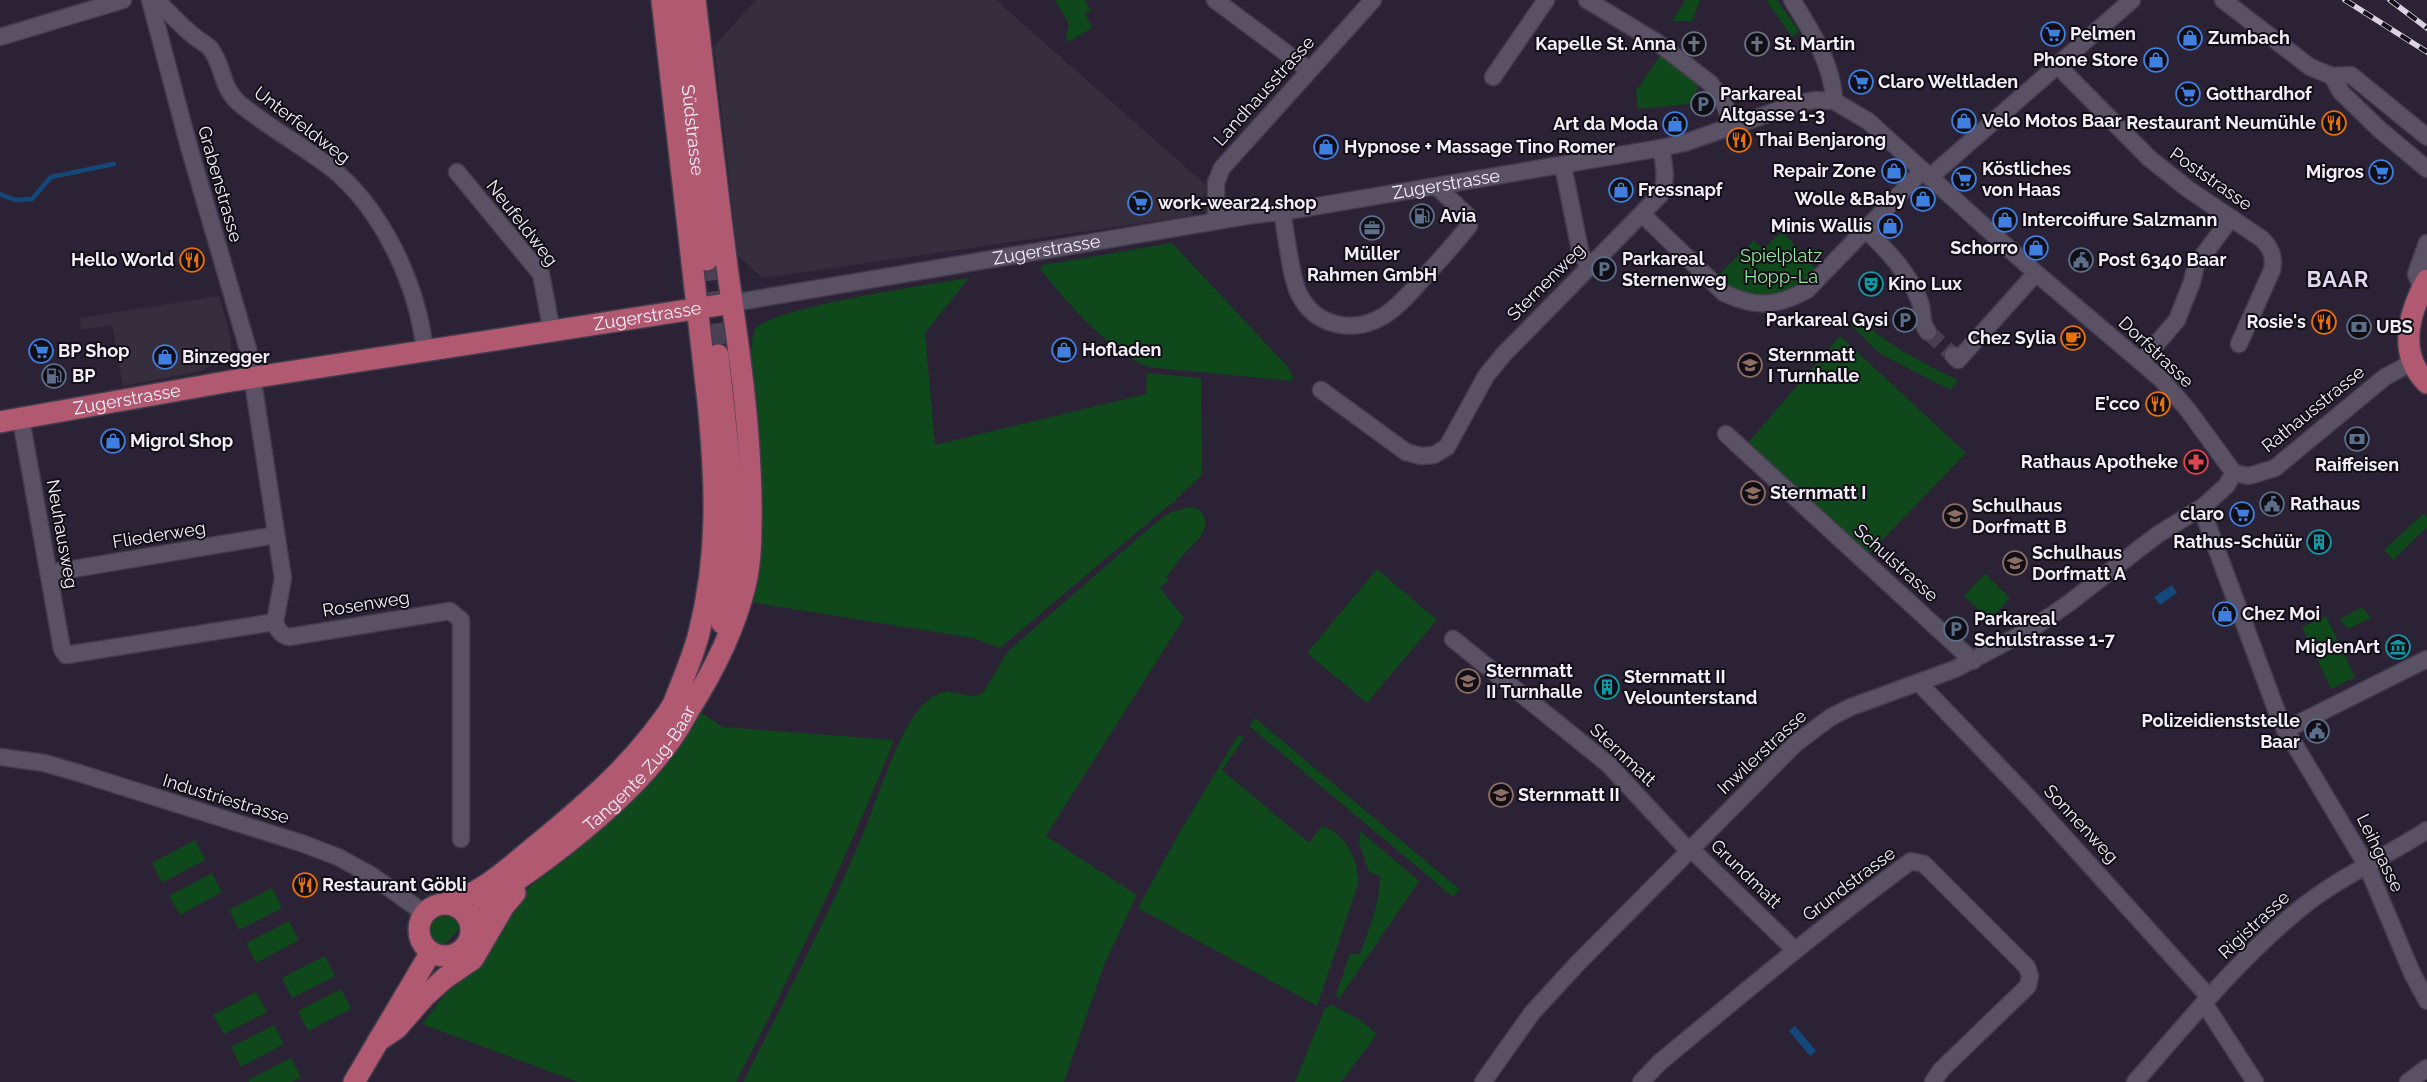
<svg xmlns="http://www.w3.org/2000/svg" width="2427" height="1082" viewBox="0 0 2427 1082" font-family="Raleway,sans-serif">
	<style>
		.commercial { fill: #372e3d }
		.green { fill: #0e481b }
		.water { fill: #15487a }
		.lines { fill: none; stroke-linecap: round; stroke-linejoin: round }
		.stream { stroke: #15487a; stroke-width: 4.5 }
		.minor-tunnel { stroke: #494153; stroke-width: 16; stroke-dasharray: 16 8; stroke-linecap: butt }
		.major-tunnel { stroke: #494153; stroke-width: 21; stroke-dasharray: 21 11; stroke-linecap: butt }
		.minor-casing { stroke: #443d4d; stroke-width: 19 }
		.major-casing { stroke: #443d4d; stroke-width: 24 }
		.minor { stroke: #5a5165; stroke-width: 16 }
		.major { stroke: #b15970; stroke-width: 21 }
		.rail-casing { stroke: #dad4e2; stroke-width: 5.5 }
		.rail { stroke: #110e16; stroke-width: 4; stroke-dasharray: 11; stroke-linecap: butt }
		.labels { text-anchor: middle; stroke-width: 4; stroke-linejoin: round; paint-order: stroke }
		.poi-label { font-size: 18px; font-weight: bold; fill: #f4eefb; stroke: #110e16; text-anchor: start }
		.street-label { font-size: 18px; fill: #f4eefb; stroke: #110e16 }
		.park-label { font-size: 18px; fill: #96e99f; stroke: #110e16 }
		.district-label { font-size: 22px; font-weight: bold; letter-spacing: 1px; fill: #e0d6ef; stroke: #110e16 }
	</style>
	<rect width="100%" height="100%" fill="#2b2235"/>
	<path class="commercial" d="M756,0h240l212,187 -17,29 -428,62 -25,-22 -24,-210z
		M219,296l11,39 1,15 -3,6 -27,15 -78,15 -11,-61 -31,5 -1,-12z"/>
	<path class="green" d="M1055,0h30l6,11 -6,2 7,15 -24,14 -2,-7 3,-11z
		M1685,0h15l-8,21h-19z
		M1766,0h11l22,31 -7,6z
		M1662,53l39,30 -12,21 -51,5 -2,-18z
		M1782,231l35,39c-23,19 -46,35 -79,22 -7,-3 -15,-11 -22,-15l38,-37 9,9z
		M1172,243l115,123 6,10 -1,5 -144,-14c-43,-19 -79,-63 -108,-98l3,-4z
		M969,278l-44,55 10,112 211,-51 1,-21 54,5 1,97 -26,24v2l-7,4 -169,143 -27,-10 -223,-36c7,-53 13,-103 9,-156 -2,-39 -15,-81 -4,-117 18,-22 178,-45 214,-51z
		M1857,316c28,29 65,46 101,64l-8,10 -71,-37 -29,-29z
		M1840,336l126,117 -97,101 -122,-110z
		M1189,507l11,3c15,18 -5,32 -17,45 -7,7 -9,15 -17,21l3,4 -9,8 24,30 -138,218 91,59 -33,70 -40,117h-321c41,-80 82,-160 118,-243 15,-36 38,-113 65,-137 25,-22 37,1 57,-9l25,-42 144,-125 17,-13z
		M2424,513l3,6v8l-34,33 -9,-10z
		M1377,569l60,51 -70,83 -60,-50z
		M1985,574l25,24 -20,22 -26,-24z
		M2362,607l9,11 -23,11 -8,-10z
		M2326,616l29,61 -24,12 -29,-62z
		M700,712l23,15 171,13c-47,117 -100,230 -158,342h-158l-156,-58 102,-132 68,-57z
		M1255,718l204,171 -6,8 -204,-171z
		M1239,734l5,4 -22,32 87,73 13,-17c23,7 37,34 36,58l-41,122 -179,-98 40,-73z
		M1360,831l59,50 -80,118 -3,-4 14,-41h10c9,-25 20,-51 20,-78l-11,-4 -10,-29z
		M195,840l10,20 -43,23 -10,-20z
		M212,873l10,19 -42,23 -11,-19z
		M272,888l10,20 -43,22 -10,-20z
		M442,915l14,4 4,9 -16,17 -10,-4 -5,-8 5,-14z
		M289,921l10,19 -43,23 -10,-20z
		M325,956l10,20 -43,22 -10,-20z
		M341,989l10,20 -43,22 -10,-20z
		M256,992l11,20 -43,22 -11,-19z
		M1332,1005l28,15 17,14 -36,48h-46l30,-74z
		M274,1025l10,19 -43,23 -10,-20z
		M291,1058l10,19 -9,5h-43l-1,-2z"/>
	<path class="water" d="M2172,585l5,8 -17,12 -6,-8z
		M1795,1026l21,25 -6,5 -21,-25z"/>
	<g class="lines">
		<path class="stream" d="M0,194l15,6 17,-1 19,-22 63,-13"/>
		<path class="minor-tunnel" d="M1928,332l25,23"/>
		<path class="major-tunnel" d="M707,260l11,95"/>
		<g class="minor-casing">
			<g id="minor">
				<path d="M150,0l39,147 59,202 35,229 -8,44c2,8 6,13 14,15l161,-26 11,9v219"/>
				<path d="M156,0c13,12 25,26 39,37 4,3 11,7 15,11 14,17 10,39 30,56 28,23 61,41 90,63 53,42 88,119 95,185"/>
				<path d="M1215,0l94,70"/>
				<path d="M1587,0l71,43 52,40 14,20 9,23"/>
				<path d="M1792,0c19,30 41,65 42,101"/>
				<path d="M2223,0l87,67 22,9 19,-1 76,62"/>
				<path d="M0,37l123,-37"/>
				<path d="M2058,66l91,92 39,31 74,50c9,9 13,18 10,31l-33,74"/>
				<path d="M2332,76l9,16 38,37 48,40"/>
				<path d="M1493,77l53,-77"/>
				<path d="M1563,166l18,89 10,11"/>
				<path d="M457,172l84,102 11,58"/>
				<path d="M1930,177l202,-177"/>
				<path d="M1282,212c4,20 9,67 17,82 8,16 20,26 37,30 41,10 66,-22 90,-49 15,-16 29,-32 43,-49l-1,-10 -31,-29"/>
				<path d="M1642,214l82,79c32,15 52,14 83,-3l116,-120"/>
				<path d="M1216,221v-38l6,-15 151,-168"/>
				<path d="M1866,230c22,21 43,43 54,72 4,12 0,20 8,30"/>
				<path d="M2422,289l-6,-15 11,-31"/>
				<path id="s1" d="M732,303l521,-88 29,-3 379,-64 23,-5 112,-39 18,-4 20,1 34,20 168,152 125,106 27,31 46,63"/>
				<path d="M1953,355l5,5 78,-87"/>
				<path d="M2141,362l36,-42 15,-38 4,-17 35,-47"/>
				<path d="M1321,390l85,62 15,4 13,-1 13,-8 39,-71 17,-21 157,-160c8,-15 4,-30 1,-47"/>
				<path d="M21,419l41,230 4,6 209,-33"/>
				<path d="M1726,434l247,227"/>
				<path d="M2234,473l15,3 26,-8 110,-91 28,-15"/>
				<path d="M2204,506l1,12 75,202 87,146 45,107 15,28"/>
				<path d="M49,573l227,-38"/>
				<path d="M1453,639l155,125 80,86"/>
				<path d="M1919,683l112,117 178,197"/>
				<path d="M2285,730l142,-71"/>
				<path d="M0,757l44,6 35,10 225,71 34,13 33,18 53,38"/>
				<path d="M1690,848l105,102"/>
				<path d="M2204,1003l51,79"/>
				<path d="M1483,1082l49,-69 45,-49 218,-220 36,-27 20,-10 104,-38 78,-41 36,-25 88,-68 47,-29 22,-20 8,-13"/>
				<path d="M1641,1082l18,-19c83,-69 165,-138 252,-202l13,3 103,103 3,9 -2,10 -87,84 -8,12"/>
				<path d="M2135,1082c53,-60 103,-123 166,-174 38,-31 85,-51 126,-78"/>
				<path d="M2408,1082l19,-14"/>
			</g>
		</g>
		<g class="major-casing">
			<g id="major">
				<path d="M662,0l46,402c8,80 11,152 -9,231 -6,24 -17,48 -26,72"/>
				<path id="s2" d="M678,0l29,260"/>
				<path d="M2427,280c-18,32 -30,74 0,103"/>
				<path d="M718,355c9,86 24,183 4,268"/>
				<path id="s3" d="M0,422l231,-41 501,-78"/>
				<path d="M687,713c25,-39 47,-81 58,-127 7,-28 6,-57 6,-86 -1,-77 -12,-150 -23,-226 -12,-91 -22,-183 -33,-274"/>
				<path d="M447,903c34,-9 59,-33 86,-55 56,-46 109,-91 147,-154"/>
				<circle cx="445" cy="930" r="26"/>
				<path id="s4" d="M471,925c18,-30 51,-47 78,-68 52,-39 118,-95 144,-156"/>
				<path d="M378,1041l19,-13 27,-31 21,-19 28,-19 31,-53 11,-13"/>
				<path d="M354,1082l77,-130"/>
			</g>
		</g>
		<use href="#minor" class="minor"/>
		<use href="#major" class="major"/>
		<g class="rail-casing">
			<path id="rail" d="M2345,0l82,52
				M2390,0l37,28"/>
		</g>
		<use href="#rail" class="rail"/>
	</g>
	<defs>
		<g id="supermarket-ring" transform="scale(1.25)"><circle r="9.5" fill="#110e16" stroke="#3f7fe0" stroke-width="1.5"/><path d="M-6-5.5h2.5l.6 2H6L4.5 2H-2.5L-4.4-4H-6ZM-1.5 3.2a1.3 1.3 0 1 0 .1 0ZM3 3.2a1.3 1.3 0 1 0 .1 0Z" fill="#3f7fe0"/></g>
		<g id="shop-ring" transform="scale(1.25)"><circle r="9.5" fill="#110e16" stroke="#3f7fe0" stroke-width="1.5"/><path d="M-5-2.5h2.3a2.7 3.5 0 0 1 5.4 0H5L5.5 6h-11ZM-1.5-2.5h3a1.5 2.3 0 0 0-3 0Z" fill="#3f7fe0"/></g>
		<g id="church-ring" transform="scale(1.25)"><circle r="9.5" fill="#110e16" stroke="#6b7280" stroke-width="1.5"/><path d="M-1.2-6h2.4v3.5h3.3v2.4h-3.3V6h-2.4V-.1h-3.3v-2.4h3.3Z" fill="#6b7280"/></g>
		<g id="parking-ring" transform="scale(1.25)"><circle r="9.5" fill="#110e16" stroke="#5c6f8a" stroke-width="1.5"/><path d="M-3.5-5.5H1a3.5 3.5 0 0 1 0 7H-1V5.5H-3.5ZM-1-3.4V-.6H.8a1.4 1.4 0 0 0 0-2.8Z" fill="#5c6f8a"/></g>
		<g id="restaurant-ring" transform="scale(1.25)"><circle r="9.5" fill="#110e16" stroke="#e8710a" stroke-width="1.5"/><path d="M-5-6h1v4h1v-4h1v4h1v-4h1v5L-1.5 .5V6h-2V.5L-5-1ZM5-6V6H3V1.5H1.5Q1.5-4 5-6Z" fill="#e8710a"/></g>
		<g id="fuel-ring" transform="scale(1.25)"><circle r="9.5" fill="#110e16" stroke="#5c6f8a" stroke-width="1.5"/><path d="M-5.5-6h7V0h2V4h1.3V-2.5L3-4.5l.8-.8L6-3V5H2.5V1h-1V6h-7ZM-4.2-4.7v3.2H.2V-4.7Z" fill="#5c6f8a"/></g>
		<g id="office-ring" transform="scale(1.25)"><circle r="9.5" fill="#110e16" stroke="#5c6f8a" stroke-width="1.5"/><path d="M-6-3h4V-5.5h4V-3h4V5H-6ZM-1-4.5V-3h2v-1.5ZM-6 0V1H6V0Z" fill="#5c6f8a"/></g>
		<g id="civic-ring" transform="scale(1.25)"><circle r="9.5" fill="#110e16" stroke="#5c6f8a" stroke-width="1.5"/><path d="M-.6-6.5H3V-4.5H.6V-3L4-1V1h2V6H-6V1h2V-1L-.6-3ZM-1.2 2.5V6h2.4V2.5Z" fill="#5c6f8a"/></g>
		<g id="theatre-ring" transform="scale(1.25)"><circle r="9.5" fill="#110e16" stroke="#0f9aa8" stroke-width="1.5"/><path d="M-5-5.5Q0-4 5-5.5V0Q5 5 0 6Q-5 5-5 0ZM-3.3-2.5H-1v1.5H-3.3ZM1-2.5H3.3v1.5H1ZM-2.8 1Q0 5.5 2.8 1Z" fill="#0f9aa8"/></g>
		<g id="bank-ring" transform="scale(1.25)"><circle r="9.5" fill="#110e16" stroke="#5c6f8a" stroke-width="1.5"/><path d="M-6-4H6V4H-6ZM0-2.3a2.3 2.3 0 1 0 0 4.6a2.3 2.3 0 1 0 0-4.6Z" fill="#5c6f8a"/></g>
		<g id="cafe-ring" transform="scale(1.25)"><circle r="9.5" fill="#110e16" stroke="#e8710a" stroke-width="1.5"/><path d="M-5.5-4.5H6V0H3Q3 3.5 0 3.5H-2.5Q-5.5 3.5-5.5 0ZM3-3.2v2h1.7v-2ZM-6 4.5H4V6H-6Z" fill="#e8710a"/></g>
		<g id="school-ring" transform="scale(1.25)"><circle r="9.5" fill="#110e16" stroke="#8d6e63" stroke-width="1.5"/><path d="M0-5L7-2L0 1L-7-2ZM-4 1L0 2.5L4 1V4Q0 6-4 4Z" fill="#8d6e63"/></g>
		<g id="pharmacy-ring" transform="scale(1.25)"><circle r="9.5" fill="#110e16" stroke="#e0444e" stroke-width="1.5"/><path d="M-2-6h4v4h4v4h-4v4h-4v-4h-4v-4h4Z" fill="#e0444e"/></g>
		<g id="building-ring" transform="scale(1.25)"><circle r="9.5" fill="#110e16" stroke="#0f9aa8" stroke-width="1.5"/><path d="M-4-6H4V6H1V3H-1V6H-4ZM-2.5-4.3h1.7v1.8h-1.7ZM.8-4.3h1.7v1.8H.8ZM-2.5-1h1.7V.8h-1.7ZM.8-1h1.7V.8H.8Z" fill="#0f9aa8"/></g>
		<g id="museum-ring" transform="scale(1.25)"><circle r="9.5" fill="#110e16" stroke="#0f9aa8" stroke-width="1.5"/><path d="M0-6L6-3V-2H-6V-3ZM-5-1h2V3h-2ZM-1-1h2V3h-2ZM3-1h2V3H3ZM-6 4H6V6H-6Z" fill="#0f9aa8"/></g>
	</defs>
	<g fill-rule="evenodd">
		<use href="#supermarket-ring" x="2053" y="34"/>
		<use href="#shop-ring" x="2190" y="38"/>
		<use href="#church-ring" x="1694" y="44"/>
		<use href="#church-ring" x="1757" y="44"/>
		<use href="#shop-ring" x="2156" y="60"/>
		<use href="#supermarket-ring" x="1861" y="82"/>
		<use href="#supermarket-ring" x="2188" y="94"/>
		<use href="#parking-ring" x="1703" y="104"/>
		<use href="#shop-ring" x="1964" y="121"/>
		<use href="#restaurant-ring" x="2334" y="123"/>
		<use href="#shop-ring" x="1675" y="124"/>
		<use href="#restaurant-ring" x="1739" y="140"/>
		<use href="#shop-ring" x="1326" y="147"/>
		<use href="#shop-ring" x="1894" y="171"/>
		<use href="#supermarket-ring" x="2381" y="172"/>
		<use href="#supermarket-ring" x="1964" y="179"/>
		<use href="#shop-ring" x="1621" y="190"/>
		<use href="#shop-ring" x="1923" y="199"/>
		<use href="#supermarket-ring" x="1140" y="203"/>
		<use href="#fuel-ring" x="1422" y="216"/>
		<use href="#shop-ring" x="2005" y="220"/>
		<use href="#shop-ring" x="1890" y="226"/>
		<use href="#office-ring" x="1372" y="228"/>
		<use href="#shop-ring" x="2036" y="248"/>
		<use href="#restaurant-ring" x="192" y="260"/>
		<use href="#civic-ring" x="2081" y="260"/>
		<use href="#parking-ring" x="1604" y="269"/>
		<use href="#theatre-ring" x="1871" y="284"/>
		<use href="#parking-ring" x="1905" y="320"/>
		<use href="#restaurant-ring" x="2324" y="322"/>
		<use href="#bank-ring" x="2359" y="327"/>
		<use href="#cafe-ring" x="2073" y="338"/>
		<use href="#shop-ring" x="1064" y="350"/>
		<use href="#supermarket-ring" x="41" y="351"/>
		<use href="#shop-ring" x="165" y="357"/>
		<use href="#school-ring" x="1750" y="365"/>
		<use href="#fuel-ring" x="54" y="376"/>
		<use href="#restaurant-ring" x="2158" y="404"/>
		<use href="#bank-ring" x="2357" y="439"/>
		<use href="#shop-ring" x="113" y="441"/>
		<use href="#pharmacy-ring" x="2196" y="462"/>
		<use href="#school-ring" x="1753" y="493"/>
		<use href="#civic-ring" x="2272" y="504"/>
		<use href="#supermarket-ring" x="2242" y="514"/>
		<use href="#school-ring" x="1955" y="516"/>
		<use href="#building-ring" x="2319" y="542"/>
		<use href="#school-ring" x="2015" y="563"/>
		<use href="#shop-ring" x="2225" y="614"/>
		<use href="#parking-ring" x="1956" y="629"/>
		<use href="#museum-ring" x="2398" y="647"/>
		<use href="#school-ring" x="1468" y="681"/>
		<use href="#building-ring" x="1607" y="687"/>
		<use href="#civic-ring" x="2317" y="731"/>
		<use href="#school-ring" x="1501" y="795"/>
		<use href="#restaurant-ring" x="305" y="885"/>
	</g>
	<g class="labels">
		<g class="poi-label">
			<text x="2070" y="40">Pelmen</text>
			<text x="2208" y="44">Zumbach</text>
			<text x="1676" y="50" text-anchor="end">Kapelle St. Anna</text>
			<text x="1774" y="50">St. Martin</text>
			<text x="2138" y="66" text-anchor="end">Phone Store</text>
			<text x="1878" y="88">Claro Weltladen</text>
			<text x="1720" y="100">Parkareal<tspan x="1720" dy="21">Altgasse 1-3</tspan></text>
			<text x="2206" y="100">Gotthardhof</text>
			<text x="1982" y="127">Velo Motos Baar</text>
			<text x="2316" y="129" text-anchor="end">Restaurant Neumühle</text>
			<text x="1658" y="130" text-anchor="end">Art da Moda</text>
			<text x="1756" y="146">Thai Benjarong</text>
			<text x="1344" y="153">Hypnose + Massage Tino Romer</text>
			<text x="1982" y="175">Köstliches<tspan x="1982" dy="21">von Haas</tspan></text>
			<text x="1876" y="177" text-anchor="end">Repair Zone</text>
			<text x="2364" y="178" text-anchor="end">Migros</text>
			<text x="1638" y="196">Fressnapf</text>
			<text x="1906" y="205" text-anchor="end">Wolle &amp;Baby</text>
			<text x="1158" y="209">work-wear24.shop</text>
			<text x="1440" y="222">Avia</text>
			<text x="2022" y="226">Intercoiffure Salzmann</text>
			<text x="1872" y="232" text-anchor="end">Minis Wallis</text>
			<text x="2018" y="254" text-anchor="end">Schorro</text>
			<text x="1372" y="260" text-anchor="middle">Müller<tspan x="1372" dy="21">Rahmen GmbH</tspan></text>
			<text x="1622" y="265">Parkareal<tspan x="1622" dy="21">Sternenweg</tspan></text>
			<text x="174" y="266" text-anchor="end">Hello World</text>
			<text x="2098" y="266">Post 6340 Baar</text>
			<text x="1888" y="290">Kino Lux</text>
			<text x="1888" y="326" text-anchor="end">Parkareal Gysi</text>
			<text x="2306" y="328" text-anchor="end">Rosie's</text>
			<text x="2376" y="333">UBS</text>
			<text x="2056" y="344" text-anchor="end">Chez Sylia</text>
			<text x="1082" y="356">Hofladen</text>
			<text x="58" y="357">BP Shop</text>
			<text x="1768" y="361">Sternmatt<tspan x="1768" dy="21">I Turnhalle</tspan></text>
			<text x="182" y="363">Binzegger</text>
			<text x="72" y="382">BP</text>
			<text x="2140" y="410" text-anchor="end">E'cco</text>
			<text x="130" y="447">Migrol Shop</text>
			<text x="2178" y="468" text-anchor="end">Rathaus Apotheke</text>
			<text x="2357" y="471" text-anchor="middle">Raiffeisen</text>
			<text x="1770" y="499">Sternmatt I</text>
			<text x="2290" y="510">Rathaus</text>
			<text x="1972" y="512">Schulhaus<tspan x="1972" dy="21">Dorfmatt B</tspan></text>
			<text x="2224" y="520" text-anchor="end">claro</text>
			<text x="2302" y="548" text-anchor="end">Rathus-Schüür</text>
			<text x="2032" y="559">Schulhaus<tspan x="2032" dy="21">Dorfmatt A</tspan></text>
			<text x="2242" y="620">Chez Moi</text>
			<text x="1974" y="625">Parkareal<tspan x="1974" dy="21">Schulstrasse 1-7</tspan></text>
			<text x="2380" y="653" text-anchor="end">MiglenArt</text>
			<text x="1486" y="677">Sternmatt<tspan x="1486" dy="21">II Turnhalle</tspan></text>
			<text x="1624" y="683">Sternmatt II<tspan x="1624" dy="21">Velounterstand</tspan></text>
			<text x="2300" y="727" text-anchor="end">Polizeidienststelle<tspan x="2300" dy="21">Baar</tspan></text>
			<text x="1518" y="801">Sternmatt II</text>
			<text x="322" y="891">Restaurant Göbli</text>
		</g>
		<g class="street-label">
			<text transform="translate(1264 91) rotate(-48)" y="6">Landhausstrasse</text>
			<text transform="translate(302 125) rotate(37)" y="6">Unterfeldweg</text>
			<text dy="6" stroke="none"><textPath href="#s2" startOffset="131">Südstrasse</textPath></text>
			<text transform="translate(2211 179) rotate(35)" y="6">Poststrasse</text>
			<text transform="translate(220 184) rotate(74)" y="6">Grabenstrasse</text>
			<text dy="6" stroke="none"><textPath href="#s1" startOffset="724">Zugerstrasse</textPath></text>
			<text transform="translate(522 223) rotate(52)" y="6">Neufeldweg</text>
			<text dy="6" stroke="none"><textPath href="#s1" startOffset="319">Zugerstrasse</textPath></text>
			<text transform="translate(1546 282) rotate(-45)" y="6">Sternenweg</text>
			<text dy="6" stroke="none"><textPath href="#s3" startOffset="656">Zugerstrasse</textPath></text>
			<text transform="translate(2156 352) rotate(43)" y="6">Dorfstrasse</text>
			<text dy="6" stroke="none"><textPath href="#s3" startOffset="129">Zugerstrasse</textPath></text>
			<text transform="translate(2313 409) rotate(-39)" y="6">Rathausstrasse</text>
			<text transform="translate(62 534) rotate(80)" y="6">Neuhausweg</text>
			<text transform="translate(159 535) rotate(-9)" y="6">Fliederweg</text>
			<text transform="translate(1896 563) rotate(42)" y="6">Schulstrasse</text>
			<text transform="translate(366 604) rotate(-9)" y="6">Rosenweg</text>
			<text transform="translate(1762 752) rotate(-43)" y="6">Inwilerstrasse</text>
			<text transform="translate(1623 755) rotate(43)" y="6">Sternmatt</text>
			<text dy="6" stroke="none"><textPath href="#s4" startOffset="232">Tangente Zug-Baar</textPath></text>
			<text transform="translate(226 799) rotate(17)" y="6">Industriestrasse</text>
			<text transform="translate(2081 824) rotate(47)" y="6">Sonnenweg</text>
			<text transform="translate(2380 853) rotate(64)" y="6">Leihgasse</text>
			<text transform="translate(1746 874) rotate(44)" y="6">Grundmatt</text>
			<text transform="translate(1849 884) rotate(-37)" y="6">Grundstrasse</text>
			<text transform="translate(2254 925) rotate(-43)" y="6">Rigistrasse</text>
		</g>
		<g class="park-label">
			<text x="1781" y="262">Spielplatz<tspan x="1781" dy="21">Hopp-La</tspan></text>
		</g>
		<g class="district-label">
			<text x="2338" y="287">BAAR</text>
		</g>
	</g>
</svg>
